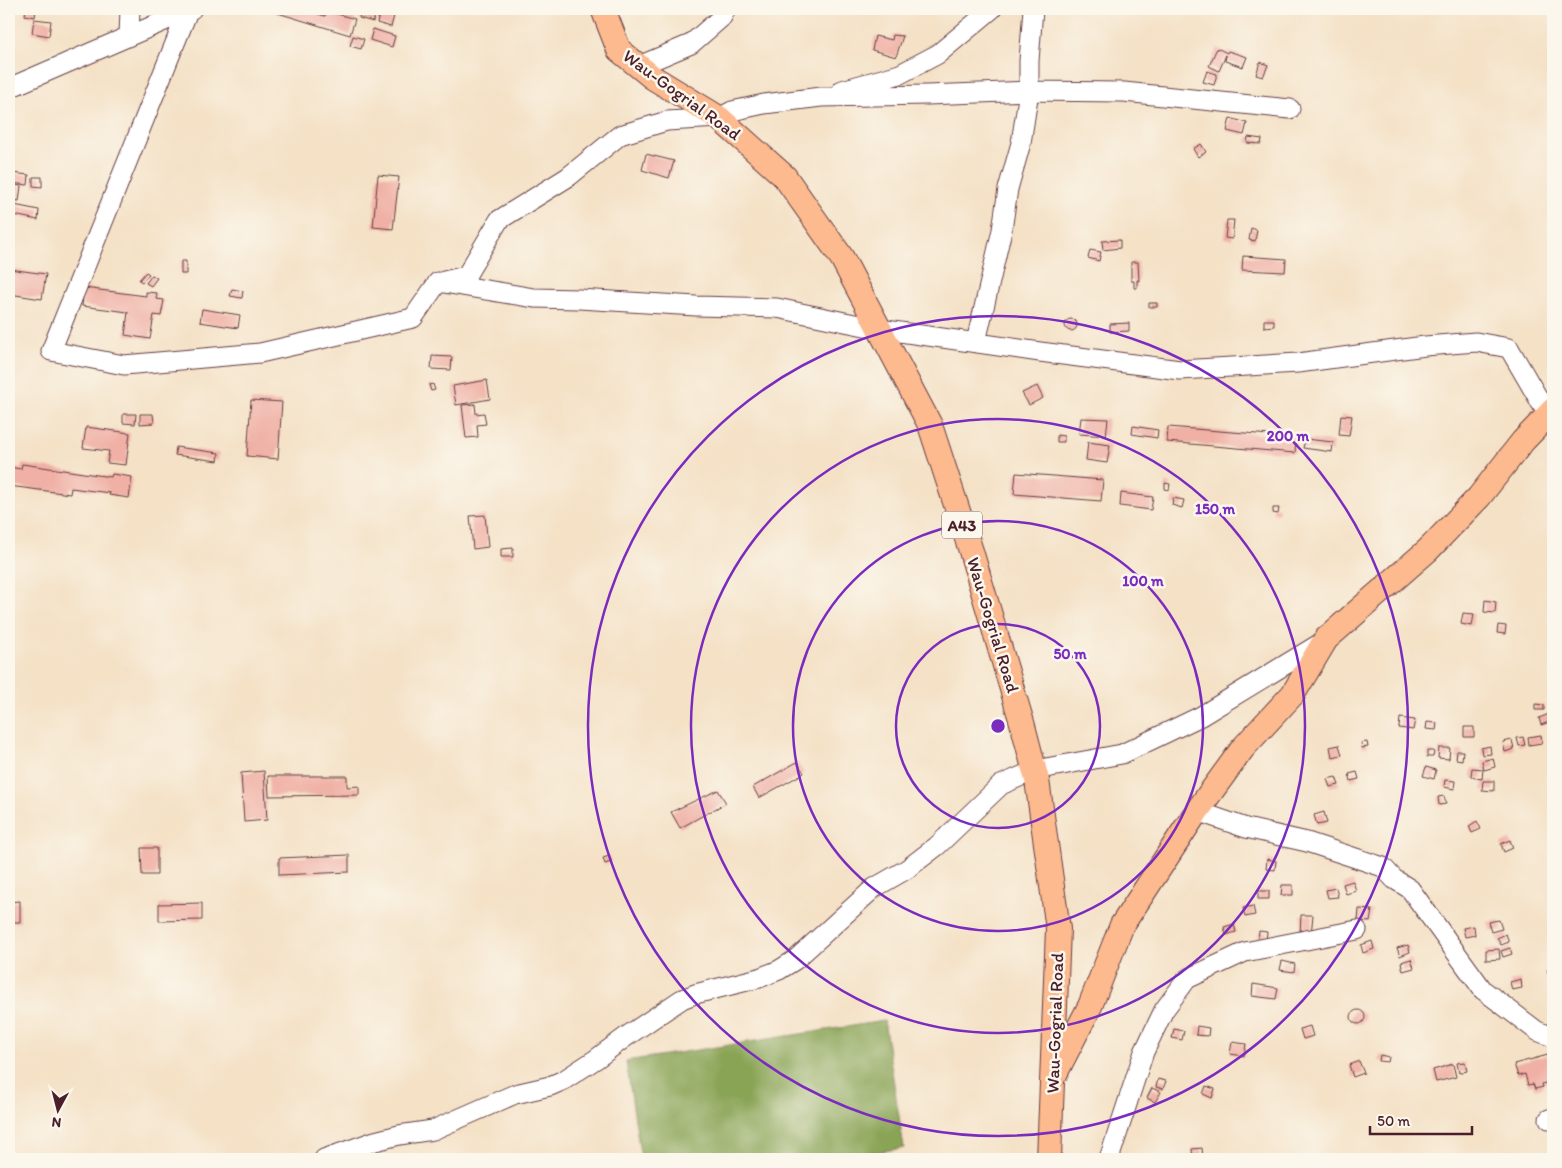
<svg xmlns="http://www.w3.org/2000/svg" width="1562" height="1168" viewBox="0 0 1562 1168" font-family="Itim,sans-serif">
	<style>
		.forest { fill: #8aa456; stroke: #6a6240 }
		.building { fill: #f0b0a5 }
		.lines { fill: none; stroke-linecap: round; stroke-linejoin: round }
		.minor-casing { stroke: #643c42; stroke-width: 21 }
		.major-casing { stroke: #643c42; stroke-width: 26 }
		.minor { stroke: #fff; stroke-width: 19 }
		.major { stroke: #fcba8e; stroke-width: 24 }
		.ring { fill: none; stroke: #7b2cbf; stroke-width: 2.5 }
		.labels { text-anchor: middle; stroke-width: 5; stroke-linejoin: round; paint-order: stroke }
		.shield { fill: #fbf7ec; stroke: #7f6065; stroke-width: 1 }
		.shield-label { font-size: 16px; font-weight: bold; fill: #4a1f2b }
		.street-label { font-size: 18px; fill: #4a1f2b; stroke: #fbf7ec }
		.centre { fill: #7b2cbf; stroke: #fbf7ec; stroke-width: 2.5 }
		.ring-label { font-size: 15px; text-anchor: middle; font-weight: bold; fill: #7b2cbf; stroke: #fbf7ec; stroke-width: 5; stroke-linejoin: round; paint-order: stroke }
	</style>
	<rect width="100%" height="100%" fill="#fbf7ec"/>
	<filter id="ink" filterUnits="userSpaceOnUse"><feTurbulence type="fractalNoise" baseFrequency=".02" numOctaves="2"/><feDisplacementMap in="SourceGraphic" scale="10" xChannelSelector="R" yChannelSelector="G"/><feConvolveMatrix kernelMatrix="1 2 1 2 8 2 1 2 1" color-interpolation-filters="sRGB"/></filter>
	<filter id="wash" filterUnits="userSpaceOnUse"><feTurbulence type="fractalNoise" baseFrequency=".0096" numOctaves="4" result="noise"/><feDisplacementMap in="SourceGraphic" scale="20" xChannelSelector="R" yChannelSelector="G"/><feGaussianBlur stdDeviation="1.12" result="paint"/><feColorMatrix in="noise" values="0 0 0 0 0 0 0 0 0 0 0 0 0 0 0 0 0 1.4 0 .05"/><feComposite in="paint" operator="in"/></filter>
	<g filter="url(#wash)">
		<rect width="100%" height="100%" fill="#f4e1c6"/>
		<path class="forest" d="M884,1021l20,127 -75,11h-188l-15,-98z"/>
		<g id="blocks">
			<path class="building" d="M26,9h10l-1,8 -10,-2z
				M269,9h32l24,7 2,-5 28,8 -5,16 -82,-25z
				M361,9l15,2 -3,11 -14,-4z
				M864,9h12v4l-12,-1z
				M380,12l14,4 -3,11 -14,-4z
				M34,19l17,2 -2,15 -17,-3z
				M373,29l22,7 -3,11 -22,-7z
				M893,35l10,1 -7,21 -24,-7 3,-14 17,4z
				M353,36l11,3 -3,10 -11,-3z
				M1217,48l10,5 1,-2 19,6 -4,10 -18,-6 1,-6 -7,16 -10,-5z
				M1260,62l8,3 -5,12 -7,-2z
				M1207,71l10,3 -3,11 -11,-3z
				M1230,118l17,5 -3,12 -17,-4z
				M1248,137l14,2 -1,5 -14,-1z
				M1201,144l5,8 -8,5 -5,-8z
				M646,154l28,7 -5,17 -27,-8z
				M12,173l17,2 -1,10 -17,-2z
				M378,175l21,2 -6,52 -20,-2z
				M33,177h9v10l-9,-1z
				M9,184l12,2 -2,15 -10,-2z
				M9,204l30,6 -1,10 -29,-6z
				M1227,220h7l-2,19 -7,-1z
				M1251,228l6,2 -2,11 -6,-1z
				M1120,240v8l-17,2 -1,-9z
				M1090,250l11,2 -2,9 -11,-3z
				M1243,256l43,3 -1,13 -43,-2z
				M181,261h5v13h-5z
				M1131,262h7l1,19 -2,-1v8h-3v-7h-3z
				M9,269l37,5 -4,25 -33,-5z
				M146,272l3,2 -7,8 -3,-2z
				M152,275l5,3 -6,8 -5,-3z
				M84,288l62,8v-4l11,1 -1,6 8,1 -3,16 -7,-1 -4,24 -25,-4 3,-23 -46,-6z
				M232,289l11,2 -1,7 -12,-2z
				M1149,303h8v4h-8z
				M202,309l38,6 -2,13 -38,-6z
				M1065 325a6 6 0 1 1 12 0a6 6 0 1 1-12 0Z
				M1264,320h10v6l-10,1z
				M1129,323v8l-19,1v-8z
				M432,356l20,1 -1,13 -20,-1z
				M487,380l3,19 -34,6 -3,-19z
				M433,384l2,6 -4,1 -2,-6z
				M1037,386l6,12 -14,7 -7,-12z
				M251,400l31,2 -4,57 -31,-3z
				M475,404l1,10 8,-1 2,11 -9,1 1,12 -12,1 -4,-33z
				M123,414h13l-1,10 -12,-1z
				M140,414h13l1,9 -14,1z
				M1341,415l11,1 -3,20 -10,-1z
				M1081,418l27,1 -2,17 -27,-2z
				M1133,426l25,4 -1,8 -25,-4z
				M86,427l44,6 -4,32 -19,-2 2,-12 -26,-3z
				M1168,427l128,10 -1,16 -128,-11z
				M1057,435l7,1v6h-7z
				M1305,439l28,3 -1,10 -29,-4z
				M1088,442l22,3 -3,18 -21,-3z
				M176,447l43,6 -1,8 -43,-6z
				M22,464l89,13 1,-3 20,3 -3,21 -20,-3 1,-2 -39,-5 -1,6 -61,-8v-19l12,2z
				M1016,473l87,7 -2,21 -87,-7z
				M1165,483l5,1 -1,6 -4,-1z
				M1121,493l32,4 -2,13 -31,-4z
				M1173,498l11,2 -2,8 -10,-3z
				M1273,508h6l-1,6 -5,-1z
				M485,515l3,32 -15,2 -3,-33z
				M513,548v9h-12v-8z
				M1485,600l11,2 -1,11 -11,-1z
				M1463,613l11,1 -2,12 -11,-2z
				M1498,625l8,1 -1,8 -8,-1z
				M1535,704l9,1v5h-9z
				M1549,714l3,7 -11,4 -2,-7z
				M1400,718l15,2 -2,10 -14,-2z
				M1427,722l10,1 -1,7 -10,-1z
				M1464,727h10v10h-10z
				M1541,735l1,8 -13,2 -1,-8z
				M1523,737l2,8 -6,1 -2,-8z
				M1512,740l2,9 -9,3 -2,-10z
				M1367,742l1,5 -6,1 -1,-5z
				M1339,745l3,10 -10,2 -2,-10z
				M1490,746l1,8 -9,1 -1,-7z
				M1439,748h11l-1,11 -11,-1z
				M1427,751h7l-1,6h-6z
				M1457,751h6l-1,9 -6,-1z
				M1493,758l2,9 -11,3 -2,-9z
				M797,762l7,11 -45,25 -6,-11z
				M1426,767l10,3 -2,9 -11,-3z
				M1472,768l11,1 -1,10 -11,-2z
				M264,771l3,49 -23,2 -3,-49z
				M1357,772l2,7 -8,2 -2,-7z
				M268,776h79v11l12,-1v9l-90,1z
				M1336,777l3,8 -9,2 -3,-8z
				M1445,780l10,1 -1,8 -10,-2z
				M1483,781h11v10l-12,-1z
				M718,790l8,13 -46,25 -9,-16z
				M1444,796l2,8 -7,1 -1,-8z
				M1324,812l3,11 -10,2 -3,-10z
				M1477,821l4,8 -9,4 -3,-7z
				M1510,840l3,8 -9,4 -3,-8z
				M141,848h16v27h-15z
				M349,855v17l-70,3v-17z
				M609,856l2,6 -6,2 -2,-6z
				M1267,859l9,2 -1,9 -9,-1z
				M1353,881l3,10 -10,3 -3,-10z
				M1282,885h11v10h-12z
				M1336,888l2,9 -10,1 -2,-8z
				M1258,891h11v8h-11z
				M20,901v21h-11v-20z
				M202,903v17l-43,1v-17z
				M1253,906l2,9 -10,2 -2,-9z
				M1359,909l13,1 -2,12 -12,-1z
				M1301,915h12l-2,20 -11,-1z
				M1499,920l3,9 -11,3 -3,-10z
				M1234,924l2,8 -10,3 -2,-8z
				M1474,926l1,9 -10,2 -2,-9z
				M1259,931l8,1 -1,9 -8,-1z
				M1506,934l3,8 -8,3 -4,-7z
				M1372,941l2,8 -11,4 -2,-8z
				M1408,945l2,7 -10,4 -3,-8z
				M1510,948l2,6 -9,3 -2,-6z
				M1499,949l1,10 -14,1v-10z
				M1411,959l3,9 -11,3 -2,-9z
				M1282,961l13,3 -1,8 -14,-2z
				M1553,967v11l-2,1 -4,-9z
				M1521,979l1,9 -10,2 -2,-8z
				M1253,984l25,4 -2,11 -24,-3z
				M1351 1017a7 7 0 1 1 14 0a7 7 0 1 1-14 0Z
				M1197,1026l12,2 -1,8 -12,-1z
				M1310,1026l3,10 -10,3 -3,-10z
				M1174,1029l10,2 -2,9 -10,-2z
				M1232,1042l14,2 -2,12 -14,-2z
				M1380,1055l9,2 -1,5 -9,-1z
				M1548,1055l5,19v7l-11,3 1,3 -8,2 -2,-5 -5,1 -3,-11 -7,2 -4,-12z
				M1359,1061l5,12 -11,4 -4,-12z
				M1465,1062l2,9 -8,2 -2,-10z
				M1453,1064l3,13 -20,5 -3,-12z
				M1158,1079l8,2 -3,8 -7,-2z
				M1206,1086l9,3 -3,9 -9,-4z
				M1152,1088l9,4 -6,10 -8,-4z
				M1202,1148l1,11h-10l-1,-10z"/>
		</g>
	</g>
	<g filter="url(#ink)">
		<use href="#blocks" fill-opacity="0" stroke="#643c42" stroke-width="1"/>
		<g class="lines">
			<g class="minor-casing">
				<path id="minor" d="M188,11l-137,340 73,14 136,-12 153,-35 25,-36 96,16 45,1 117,7 81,2 102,21 161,23 140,18 118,-7 127,-17 51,-4 33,6 39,67
					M129,36l1,-27
					M639,66l52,-22 31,-27 4,-8
					M9,88l183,-79
					M842,90l58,-16 38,-20 54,-45
					M444,281l22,-5 33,-56 69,-43 52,-42 47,-14 52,-3 13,-7 32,-7 57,-7 106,-2 102,-4 95,1 166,17
					M976,342l26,-112 6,-41 13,-46 8,-52v-30l4,-52
					M1197,811l49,17 61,14 76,25 11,12 16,10 73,101 54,41 16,6
					M1549,1119l4,-1
					M324,1159l51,-18 24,-6 34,-5 82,-36 35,-8 14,-6 32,-21 31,-23 55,-37 13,-5 64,-16 20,-8 16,-10 79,-72 33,-19 30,-23 64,-61 34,-15 87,-16 79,-38 123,-75
					M1109,1159l35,-107 20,-42 23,-31 58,-27 112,-22"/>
			</g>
			<g class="major-casing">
				<path id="major" d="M603,9l16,41 33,27 67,41 66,59 57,81 88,167 41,126 52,175 14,54 21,149 -9,230
					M1055,1074l35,-68 32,-81 75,-114 46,-63 50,-54 33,-55 102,-89 51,-53 44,-56 30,-31"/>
			</g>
			<use href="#minor" class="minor"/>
			<use href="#major" class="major"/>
		</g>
	</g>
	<g class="ring">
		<circle cx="998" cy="726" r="102"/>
		<circle cx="998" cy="726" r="205"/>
		<circle cx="998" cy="726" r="307"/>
		<circle cx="998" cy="726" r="410"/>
	</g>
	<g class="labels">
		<rect class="shield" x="942" y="511.5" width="40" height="27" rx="4"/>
		<g class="shield-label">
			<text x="962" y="531">A43</text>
		</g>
		<g class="street-label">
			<text transform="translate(682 95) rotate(36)" y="6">Wau-Gogrial Road</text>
			<text transform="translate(993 625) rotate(73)" y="6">Wau-Gogrial Road</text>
			<text transform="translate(1055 1023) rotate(-88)" y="6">Wau-Gogrial Road</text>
		</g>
	</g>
	<circle cx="998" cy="726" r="8" class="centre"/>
	<g class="ring-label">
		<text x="1288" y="441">200 m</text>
		<text x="1215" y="514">150 m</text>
		<text x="1143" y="586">100 m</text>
		<text x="1070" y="659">50 m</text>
	</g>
	<rect width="1562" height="1168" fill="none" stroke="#fbf7ec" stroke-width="30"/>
	<g transform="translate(58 1110) rotate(187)" stroke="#fbf7ec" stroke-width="4" paint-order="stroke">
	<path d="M0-4L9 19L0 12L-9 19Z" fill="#4a1f2b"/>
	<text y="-8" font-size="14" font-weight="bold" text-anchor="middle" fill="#4a1f2b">N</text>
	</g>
	<path d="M1370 1126v8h102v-8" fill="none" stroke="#4a1f2b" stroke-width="2.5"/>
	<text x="1377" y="1126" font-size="15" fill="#4a1f2b" stroke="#fbf7ec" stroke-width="4" paint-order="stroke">50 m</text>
</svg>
